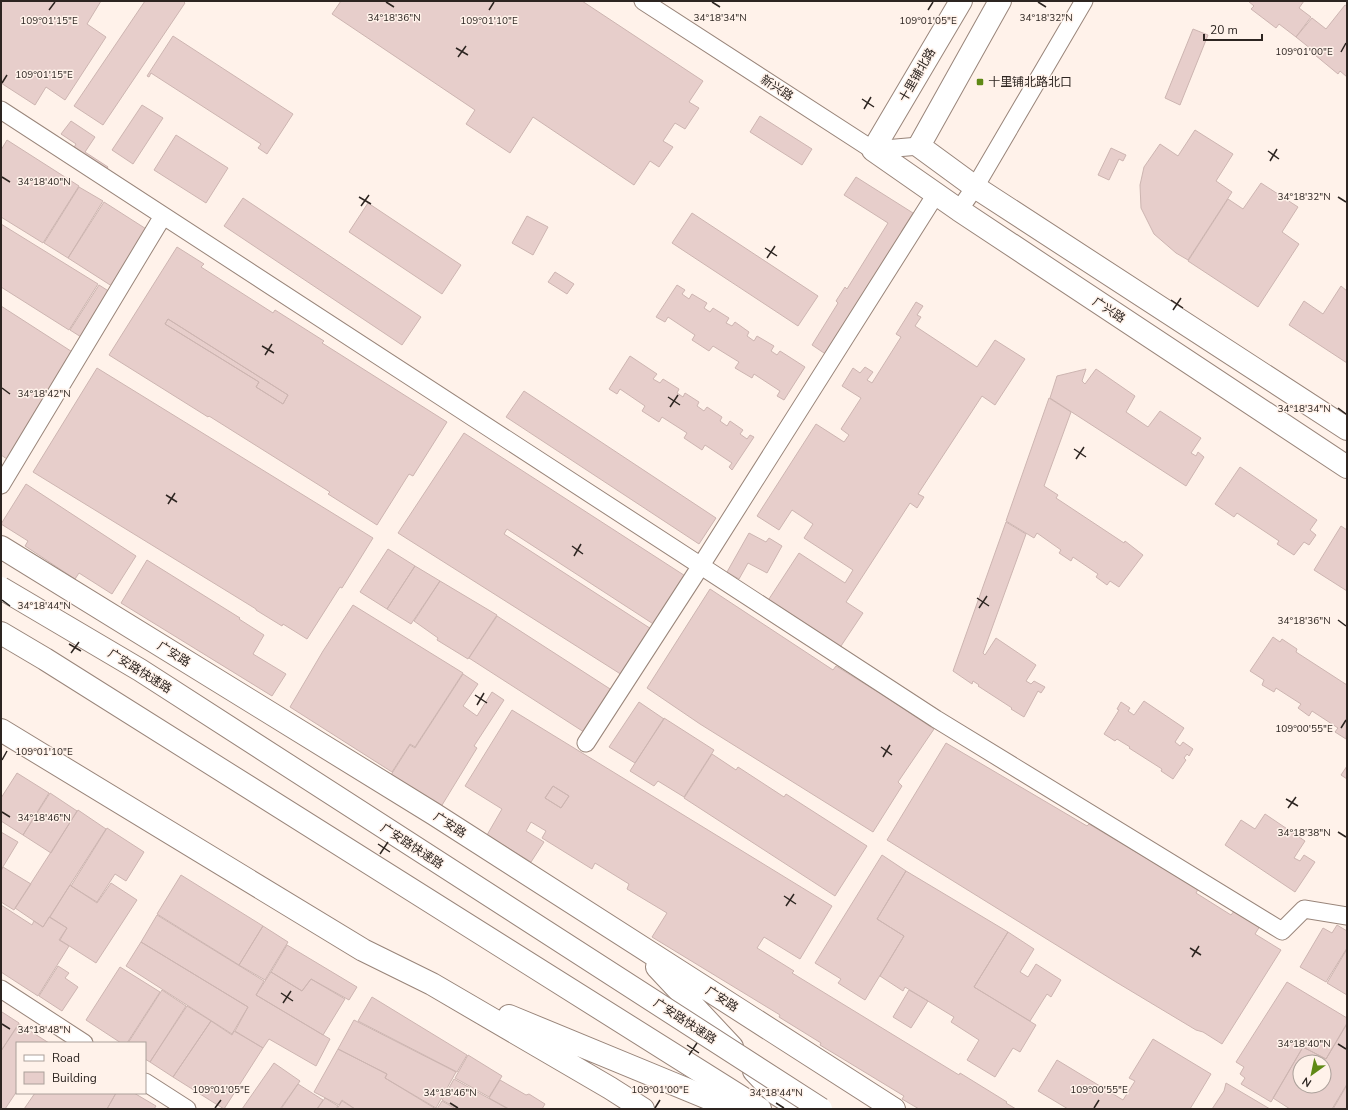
<svg xmlns="http://www.w3.org/2000/svg" width="1348" height="1110" viewBox="0 0 1348 1110" font-family="'Nunito Sans','Noto Sans SC',sans-serif">
	<style>
		.building { fill: #e7cecb; stroke: #cdb5b1; fill-rule: evenodd }
		.lines { fill: none; stroke-linecap: round; stroke-linejoin: round }
		.minor-casing { stroke: #99857a; stroke-width: 19 }
		.tertiary-casing { stroke: #99857a; stroke-width: 24 }
		.secondary-casing { stroke: #99857a; stroke-width: 24 }
		.trunk-casing { stroke: #99857a; stroke-width: 24 }
		.minor { stroke: #fff; stroke-width: 17 }
		.tertiary { stroke: #fff; stroke-width: 22 }
		.secondary { stroke: #fff; stroke-width: 22 }
		.trunk { stroke: #fff; stroke-width: 22 }
		.trunk-bridge-casing { stroke: #99857a; stroke-width: 24; stroke-linecap: butt }
		.trunk-bridge { stroke: #fff; stroke-width: 22 }
		.ticks { fill: none; stroke: #2d2521; stroke-width: 1.5 }
		.poi-dot { fill: #5f8915; stroke: #fff2ea; stroke-width: 1.5 }
		.labels { text-anchor: middle; stroke-width: 3; stroke-linejoin: round; paint-order: stroke }
		.street-label { font-size: 12px; fill: #2d2521; stroke: #fff2ea }
		.poi-label { font-size: 12px; fill: #2d2521; stroke: #fff2ea; text-anchor: start }
		.ticks-label { font-size: 10px; text-anchor: middle; fill: #2d2521; stroke: #fff2ea; stroke-width: 3; stroke-linejoin: round; paint-order: stroke }
	</style>
	<rect width="100%" height="100%" fill="#fff2ea"/>
	<path class="building" d="M1,1h100l-14,23 19,13 -41,63 -19,-13 -11,18 -34,-22z
		M145,1h38l2,2 -82,122 -29,-19z
		M341,1h241l121,80 -14,21 10,6 -14,21 -10,-6 -12,18 10,6 -14,20 -9,-6 -16,24 -101,-68 -23,36 -44,-29 9,-14 -143,-96z
		M1248,1h56l-5,7 12,9 -15,20 -17,-13 -3,4 -25,-19 3,-3z
		M1345,5l2,1v71l-7,-6 -2,3 -23,-19 1,-2 -20,-16 16,-19 14,11z
		M1193,29l15,6 -28,70 -15,-7z
		M173,36l120,78 -26,40 -9,-6 3,-4 -110,-71 -2,4 -2,-1z
		M142,105l21,13 -30,46 -21,-14z
		M760,116l52,33 -10,16 -52,-33z
		M71,121l24,16 -10,15 23,15 -4,6 -33,-20 5,-9 -15,-10z
		M1195,130l38,24 -17,27 16,11 -44,68 -12,-7 -22,-19 -13,-26 -1,-23 4,-18 16,-23 18,12z
		M176,135l52,33 -22,35 -52,-33z
		M7,140l72,46 -36,57 -42,-26v-67z
		M1111,148l15,7 -3,6 -4,-2 -10,21 -11,-5z
		M856,177l57,36 -12,19 2,1 -76,122 -15,-10 26,-42 -2,-2 9,-14 2,2 41,-66 -44,-28z
		M1261,183l37,24 -16,25 17,12 -41,63 -70,-46 40,-62 15,10z
		M79,187l24,14 -35,57 -24,-15z
		M243,198l178,119 -19,28 -178,-119z
		M104,202l50,32 -36,56 -50,-32z
		M368,203l93,62 -19,29 -93,-62z
		M692,213l126,83 -20,30 -126,-83z
		M527,216l21,11 -15,28 -21,-12z
		M1,224l97,60 -29,46 -68,-43z
		M177,247l27,17 -3,3 72,46 2,-3 49,31 -2,2 125,79 -34,54 -4,-2 -32,51 -49,-31 2,-2 -121,-76 -1,1 -99,-62zM168,319l120,76 -5,9 -27,-17 3,-5 -94,-58z
		M555,272l19,12 -7,10 -19,-12z
		M99,285l19,12 -29,45 -19,-12z
		M677,285l8,5 -3,4 7,5 3,-5 15,9 -3,5 6,4 3,-4 16,10 -3,5 6,3 3,-4 14,10 -2,4 7,5 3,-5 17,10 -3,5 6,4 3,-4 25,16 -21,33 -7,-4 3,-5 -26,-17 -2,4 -17,-10 4,-6 -26,-16 -4,5 -17,-11 3,-5 -27,-18 -3,5 -9,-5z
		M1341,286l6,5v72l-58,-38 15,-24 19,13z
		M916,302l7,4 -6,9 4,2 -6,9 62,41 18,-27 30,19 -30,46 -13,-9 -64,98 6,3 -7,11 -7,-5 -64,99 17,11 -24,36 -72,-47 32,-49 46,30 8,-13 -49,-32 9,-14 -21,-14 -13,20 -22,-14 59,-92 28,18 5,-7 -8,-6 20,-31 -19,-12 11,-18 7,5 5,-6 8,5 -6,8 5,3 29,-46 -5,-3z
		M1,306l76,49 -67,106 -9,-6z
		M168,319l120,76 -5,9 -27,-17 3,-5 -94,-58z
		M630,356l27,18 -4,5 7,4 3,-4 16,10 -2,4 6,4 2,-4 14,9 -2,4 7,5 3,-4 15,10 -2,4 7,5 3,-5 13,9 -3,4 7,5 3,-4 4,2 -22,33 -3,-3 3,-4 -27,-18 -3,5 -18,-12 3,-5 -25,-16 -3,5 -17,-11 3,-5 -25,-17 -3,5 -8,-5z
		M97,368l276,170 -31,50 -2,-1 -33,52 -24,-15 -1,2 -26,-16v-1l-223,-137z
		M1086,369l-4,12 3,3 11,-15 39,27 -9,16 22,15 12,-16 41,27 -10,15 5,3 2,-4 6,5 -18,29 -136,-88 7,-22z
		M524,391l192,127 -17,26 -193,-127z
		M1049,398l22,14 -27,74 14,9 -2,3 68,45 1,-2 18,14 -24,32 -9,-6 -3,4 -11,-8 2,-3 -25,-17 -2,4 -12,-8 2,-3 -24,-17 -3,5 -28,-17z
		M464,433l229,148 -32,48 -154,-100 -3,5 155,100 -29,46 -232,-147z
		M1240,467l77,53 -7,10 6,5 -7,10 -5,-3 -10,13 -17,-11 2,-3 -42,-28 -3,4 -19,-13z
		M26,484l110,72 -24,38 -33,-21 -4,6 -50,-33 3,-5 -27,-17z
		M1006,522l20,12 -43,119 2,2 11,-17 40,27 -10,16 5,3 3,-3 11,6 -4,6 -3,-2 -14,26 -13,-8 1,-1 -34,-22 1,-1 -6,-4 -1,3 -19,-13z
		M1341,526l6,4v61l-33,-21z
		M749,533l17,9 3,-4 13,8 -15,27 -19,-10 -9,16 -12,-7z
		M388,549l27,17 -28,43 -27,-17z
		M147,560l93,58 -1,1 25,16 -11,19 33,20 -14,22 -151,-93z
		M415,566l25,15 -29,43 -24,-15z
		M440,581l57,34 -29,44 -31,-19 1,-2 -24,-17z
		M710,589l123,81 3,-4 45,28 53,35 -36,53 4,4 -29,46 -173,-108 -53,-36z
		M353,605l110,68 -48,74 -5,-3 -18,28 -102,-65 33,-56z
		M497,616l124,80 -34,38 -118,-76z
		M1273,637l7,5 2,-3 15,10 -1,3 51,33 -1,54 -11,-7 3,-4 -26,-17 -3,5 -11,-8 3,-4 -25,-16 -2,4 -12,-7 2,-5 -14,-9z
		M463,674l15,10 -15,22 14,10 15,-24 12,8 -30,46 3,2 -38,62 -50,-32 21,-33 5,3z
		M1144,701l40,27 -9,14 5,4 3,-4 10,7 -4,7 -2,-2 -3,4 2,2 -13,19 -12,-8 1,-2 -33,-21 1,-1 -13,-8 -2,2 -11,-7 15,-24 -2,-1 4,-7 9,6 -2,3 6,4z
		M639,702l25,17 -29,44 -26,-16z
		M512,710l320,196 -32,53 -36,-22 -7,11 37,23 -2,2 167,102 1,-2 47,29 -1,1 10,6h-97l-17,-10 2,-3 -84,-51 1,-2 -42,-26 1,-2 -128,-78 15,-24 -40,-24 2,-5 -34,-21 -3,6 -50,-31 4,-7 -15,-9 -5,9 18,11 -13,20 -44,-27 15,-26 -37,-23zM553,786l16,10 -8,12 -16,-10z
		M664,718l50,32 -30,47 -26,-16 -4,5 -24,-15z
		M946,743l141,83 2,-2 10,6 94,56 5,3 -2,4 35,22 4,-5 25,16 -5,8 26,16 -59,94 -19,-12 -7,-2 -80,-48 -229,-142z
		M712,754l24,16 2,-3 46,30 2,-3 81,52 -32,50 -151,-98z
		M1347,766v13l-6,-4z
		M17,773l32,20 -26,42 -22,-14v-23z
		M553,786l16,10 -8,12 -16,-10z
		M50,793l27,18 -26,42 -28,-18z
		M78,810l28,19 -63,98 -28,-19z
		M1265,814l40,27 -11,17 6,3 4,-6 11,7 -20,30 -70,-47 16,-25 14,9z
		M107,828l37,24 -18,29 -11,-7 -18,28 -26,-16z
		M1,832l17,10 -17,28z
		M882,855l24,16 -29,48 27,17 -39,64 -27,-17 3,-4 -26,-16z
		M3,867l28,17 -17,26 -13,-8v-31z
		M906,871l102,61 -34,55 62,38 -16,27 -7,-4 -18,29 -28,-17 12,-20 -28,-18 3,-5 -49,-30 -2,4 -23,-15 24,-40 -27,-17z
		M181,875l82,51 -24,39 -82,-51z
		M111,883l26,17 -41,63 -36,-23 7,-12 -17,-11 20,-32 27,18z
		M1,905l31,20 2,-4 9,6 6,-10 18,11 -8,12 10,6 -31,50 -37,-24z
		M157,915l107,66 -8,14 74,44 -14,27 -47,-27 -6,9 -28,-17 13,-24 -107,-65z
		M1337,925l10,6v17l-21,34 -26,-15 23,-39 9,5z
		M263,926l25,16 -23,38 -26,-15z
		M1008,932l26,17 -14,23 8,5 8,-13 25,16 -10,17 -4,-3 -17,27 -56,-34z
		M141,942l107,65 -16,27 -106,-68z
		M287,945l70,42 -8,13 -38,-21 -9,12 -31,-19z
		M1347,949v46l-20,-12z
		M58,966l11,7 -4,5 13,9 -16,24 -23,-15z
		M120,967l40,25 -33,51h-6l-35,-23z
		M271,972l31,19 9,-12 34,20 -22,36 -67,-40z
		M1287,982l60,36v5l-21,36 -23,-12 -32,55 -30,-18 4,-6 -5,-4 4,-7 -8,-5z
		M162,990l24,16 -36,56 -5,-3v-16h-17z
		M909,990l19,11 -17,27 -18,-11z
		M372,997l95,58 -10,17 -99,-51z
		M187,1006l24,15 -38,56 -23,-15z
		M2,1012l17,11 -18,28v-38z
		M354,1020l102,52 -20,36 -51,-30 2,-4 -49,-25z
		M211,1021l21,14 2,-4 29,17 -39,61 -51,-32z
		M19,1024l30,19h-32v48l-12,18h-4v-58z
		M1347,1024v60l-15,25h-42l-17,-11 30,-51 23,12zM1300,1062h24v24h-24z
		M1153,1039l58,35 -21,35h-122l-30,-18 19,-31 66,40 12,-19 -6,-3z
		M338,1049l49,25 -2,4 51,31h-81l-13,-9 -3,5 -25,-13z
		M468,1055l34,21 -13,21 -34,-19z
		M274,1063l26,18 -20,28h-38z
		M454,1079l54,30h-50l-16,-9z
		M500,1080l26,15 3,-1 16,10 -3,5h-33l-20,-11z
		M1226,1083l44,26h-58l12,-18z
		M298,1084l25,16 -6,9h-36z
		M1347,1085v24h-14z
		M35,1093h81l-9,16h-83z
		M116,1093h18l22,13 -2,3h-47z
		M325,1098l13,8 -2,3h-19z
		M342,1101l13,8h-18z
		M442,1101l14,8h-19z"/>
	<g class="lines">
		<g class="minor-casing">
			<path id="minor" d="M643,1l230,149 46,-4
				M1,110l935,609 346,212 22,-22 43,7
				M959,210l16,-23 109,-186
				M1,485l162,-269
				M586,743l114,-176 236,-373
				M1,989l83,54
				M145,1082l42,27"/>
		</g>
		<g class="tertiary-casing">
			<path id="tertiary" d="M961,1l-88,149 86,60 388,257
				M1000,1l-81,145 56,41 372,242"/>
		</g>
		<g class="secondary-casing">
			<path id="secondary" d="M1,547l433,267 460,295
				M1,730l362,220 69,34 178,104 33,21
				M657,967l75,80
				M509,1016l206,85 13,8
				M754,1071l21,22 26,16"/>
		</g>
		<g class="trunk-casing">
			<path id="trunk" d="M1,633l44,26 715,450"/>
		</g>
		<use href="#minor" class="minor"/>
		<use href="#tertiary" class="tertiary"/>
		<use href="#secondary" class="secondary"/>
		<use href="#trunk" class="trunk"/>
		<g class="trunk-bridge-casing">
			<path id="trunk-bridge" d="M1,588l139,82 681,439"/>
		</g>
		<use href="#trunk-bridge" class="trunk-bridge"/>
	</g>
	<path class="ticks" d="M386,2l8,5M712,2l8,5M1038,2l8,5M49,10l6,-8M489,10l5,-8M928,10l5,-8M456,48l12,7M1341,52l5,-9M458,57l8,-11M2,83l5,-8M862,99l12,8M864,109l7,-12M1268,151l11,8M1270,161l7,-12M2,177l8,5M359,197l12,7M1338,197l8,5M361,206l8,-11M765,248l12,8M767,258l8,-12M1171,300l12,8M1173,310l8,-12M262,346l12,7M265,355l7,-11M2,388l8,6M668,397l12,8M670,407l8,-12M1338,408l8,6M1074,449l12,8M1076,459l8,-12M166,495l11,7M168,504l7,-11M572,546l11,8M574,556l7,-12M977,598l12,8M2,600l8,6M979,608l8,-12M1338,620l8,6M69,644l12,7M71,653l8,-11M475,695l12,8M477,705l7,-12M1341,728l5,-8M881,747l11,8M883,757l7,-12M2,760l5,-9M1286,799l12,7M1288,808l8,-11M2,812l8,5M1338,832l8,5M378,844l12,8M380,854l8,-12M784,896l12,8M786,906l8,-12M1190,948l11,7M1192,957l7,-11M281,993l12,8M283,1003l8,-12M2,1024l8,5M1338,1044l8,5M687,1045l12,8M689,1055l8,-12M450,1103l8,5M776,1103l8,5M215,1108l6,-8M655,1108l5,-8M1094,1108l5,-8"/>
	<rect class="poi-dot" x="976" y="78" width="8" height="8" rx="2"/>
	<g class="labels">
		<g class="street-label">
			<text transform="translate(917 75) rotate(-60)" y="4">十里铺北路</text>
			<text transform="translate(777 88) rotate(33)" y="4">新兴路</text>
			<text transform="translate(1109 310) rotate(33)" y="4">广兴路</text>
			<text transform="translate(174 654) rotate(32)" y="4">广安路</text>
			<text transform="translate(140 671) rotate(32)" y="4">广安路快速路</text>
			<text transform="translate(450 825) rotate(33)" y="4">广安路</text>
			<text transform="translate(412 846) rotate(33)" y="4">广安路快速路</text>
			<text transform="translate(722 999) rotate(33)" y="4">广安路</text>
			<text transform="translate(685 1021) rotate(33)" y="4">广安路快速路</text>
		</g>
		<g class="poi-label">
			<text x="988" y="86">十里铺北路北口</text>
		</g>
	</g>
	<g class="ticks-label">
		<text x="394" y="21">34°18'36"N</text>
		<text x="720" y="21">34°18'34"N</text>
		<text x="1046" y="21">34°18'32"N</text>
		<text x="49" y="24">109°01'15"E</text>
		<text x="489" y="24">109°01'10"E</text>
		<text x="928" y="24">109°01'05"E</text>
		<text x="1304" y="55">109°01'00"E</text>
		<text x="44" y="78">109°01'15"E</text>
		<text x="44" y="185">34°18'40"N</text>
		<text x="1304" y="200">34°18'32"N</text>
		<text x="44" y="397">34°18'42"N</text>
		<text x="1304" y="412">34°18'34"N</text>
		<text x="44" y="609">34°18'44"N</text>
		<text x="1304" y="624">34°18'36"N</text>
		<text x="1304" y="732">109°00'55"E</text>
		<text x="44" y="755">109°01'10"E</text>
		<text x="44" y="821">34°18'46"N</text>
		<text x="1304" y="836">34°18'38"N</text>
		<text x="44" y="1033">34°18'48"N</text>
		<text x="1304" y="1047">34°18'40"N</text>
		<text x="221" y="1093">109°01'05"E</text>
		<text x="660" y="1093">109°01'00"E</text>
		<text x="1099" y="1093">109°00'55"E</text>
		<text x="450" y="1096">34°18'46"N</text>
		<text x="776" y="1096">34°18'44"N</text>
	</g>
	<rect width="1348" height="1110" fill="none" stroke="#2d2521" stroke-width="4"/>
	<rect x="16" y="1042" width="130" height="52" fill="#fff2ea" stroke="#aba09a"/>
	<rect x="24" y="1055" width="20" height="6" fill="#ffffff" stroke="#aba09a"/>
	<text x="52" y="1062" font-size="12" fill="#2d2521">Road</text>
	<rect x="24" y="1072" width="20" height="12" fill="#e7cecb" stroke="#aba09a"/>
	<text x="52" y="1082" font-size="12" fill="#2d2521">Building</text>
	<g transform="translate(1312 1074) rotate(213)"><circle r="19" fill="#fff2ea" stroke="#aba09a"/>
	<path d="M0-3L7 15L0 10L-7 15Z" fill="#5f8915"/>
	<text y="-6" font-size="11" font-weight="bold" text-anchor="middle" fill="#2d2521">N</text>
	</g>
	<path d="M1204 34v6h58v-6" fill="none" stroke="#2d2521" stroke-width="2"/>
	<text x="1210" y="34" font-size="12" fill="#2d2521" stroke="#fff2ea" stroke-width="3" paint-order="stroke">20 m</text>
</svg>
